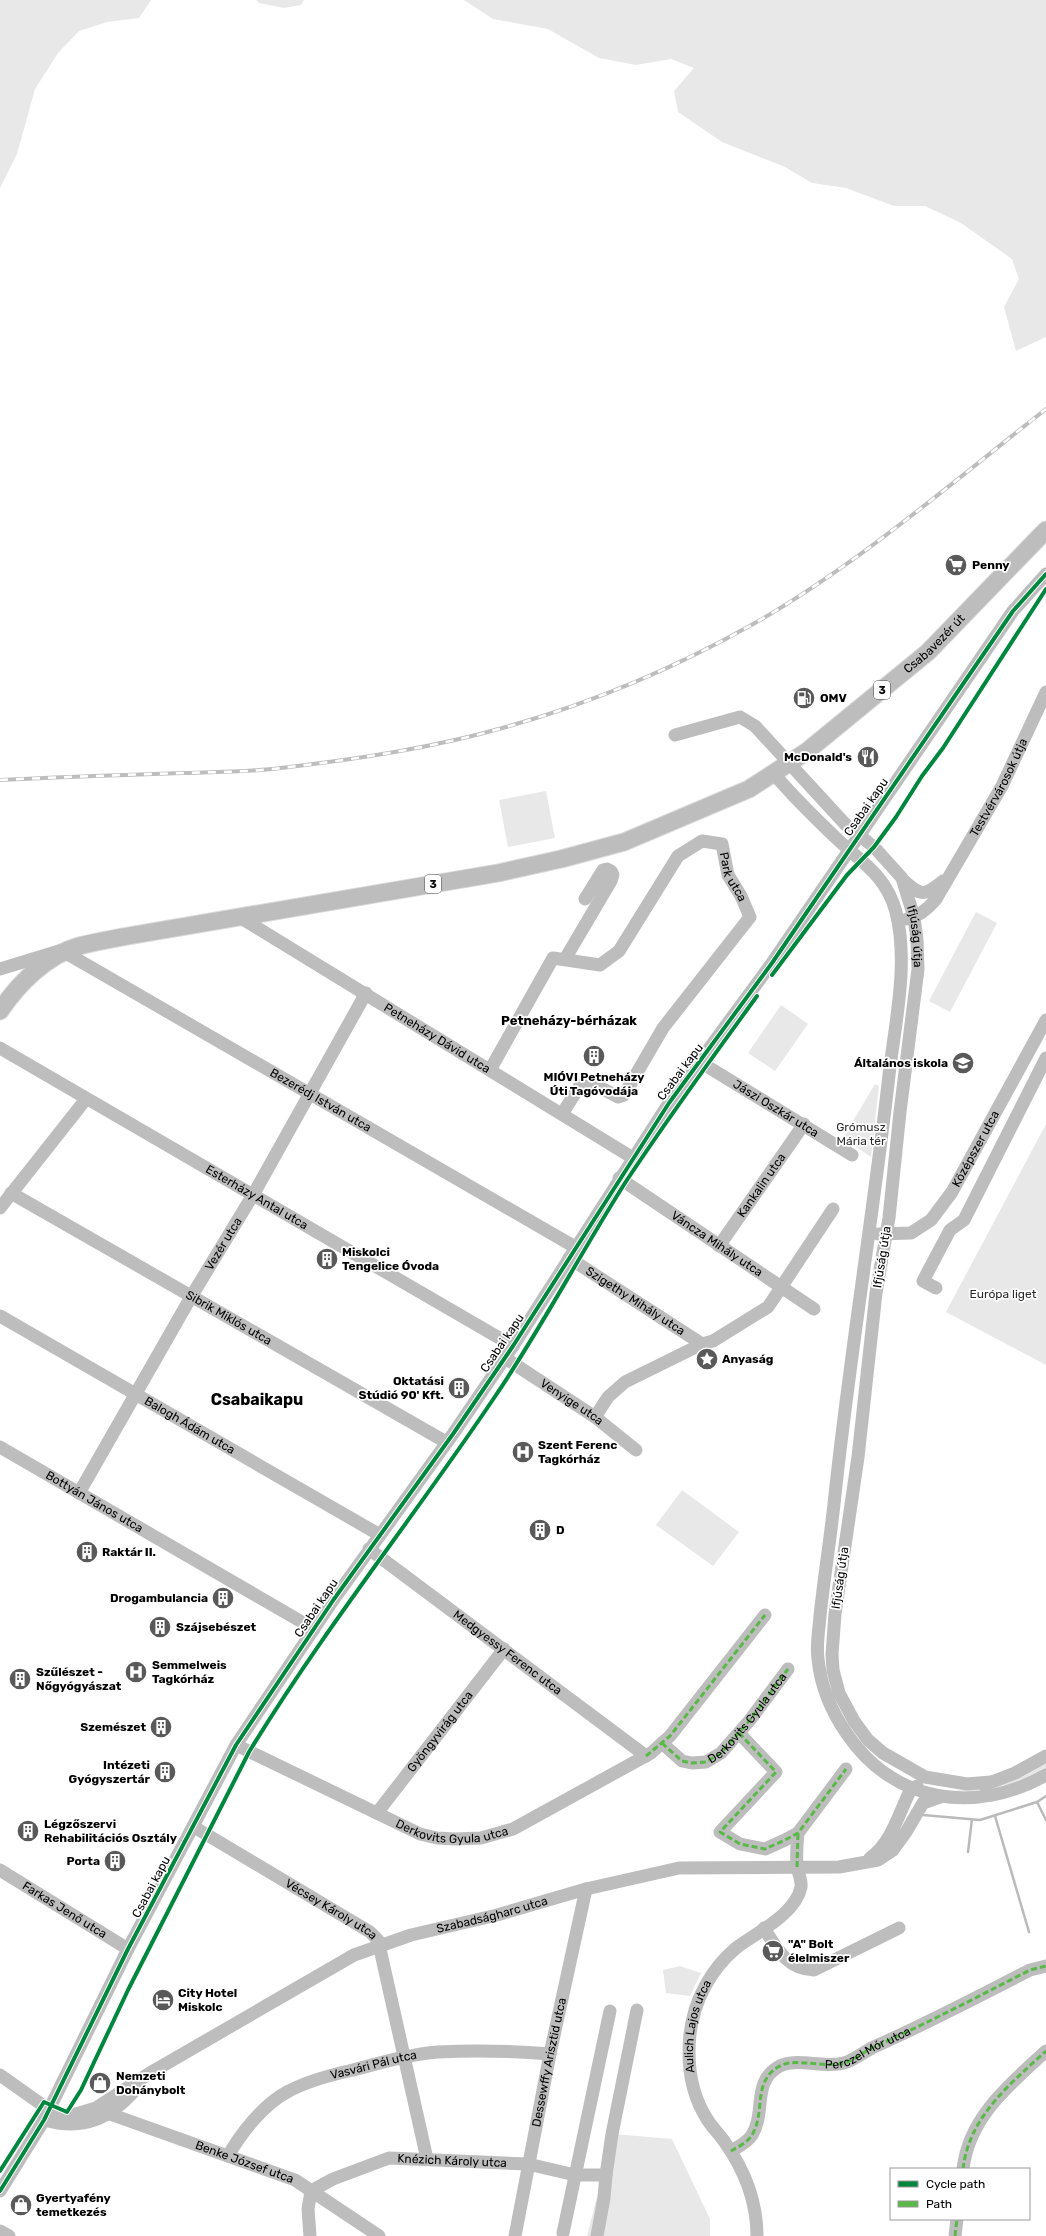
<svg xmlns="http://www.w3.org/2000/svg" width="1046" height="2236" viewBox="0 0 1046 2236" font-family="Rubik,sans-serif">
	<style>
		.green { fill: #e8e8e8 }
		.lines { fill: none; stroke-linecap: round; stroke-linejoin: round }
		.stream { stroke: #bababa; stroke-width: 2.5 }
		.major-casing { stroke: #dbdbdb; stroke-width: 19 }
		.minor { stroke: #bdbdbd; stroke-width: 13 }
		.major { stroke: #bdbdbd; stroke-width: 17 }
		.rail-casing { stroke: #bdbdbd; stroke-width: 4 }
		.rail { stroke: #fff; stroke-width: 2.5; stroke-dasharray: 8; stroke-linecap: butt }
		.quiet { stroke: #58b947; stroke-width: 3; stroke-dasharray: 6 3; stroke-linecap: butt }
		.cycleway-casing { stroke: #fff; stroke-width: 6 }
		.cycleway { stroke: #00873e; stroke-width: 4 }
		.labels { text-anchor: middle; stroke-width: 3.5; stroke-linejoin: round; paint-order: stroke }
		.shield { fill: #fff; stroke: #4c4c4c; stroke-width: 1 }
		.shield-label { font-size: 11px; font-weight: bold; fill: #000 }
		.poi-label { font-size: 12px; font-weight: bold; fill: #000; stroke: #fff; text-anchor: start }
		.street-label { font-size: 12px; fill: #000; stroke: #fff }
		.park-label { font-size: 12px; fill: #2c2c2c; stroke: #fff }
		.neighbourhood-label { font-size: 13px; font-weight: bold; fill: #000; stroke: #fff }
		.district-label { font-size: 16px; font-weight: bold; fill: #000; stroke: #fff }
	</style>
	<rect width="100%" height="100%" fill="#fff"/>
	<path class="green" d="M0,0h151l-12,18 -32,4 -28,9 -21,22 -23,36 -18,65 -17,34z
		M257,0h47l-3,5 -17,3 -25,-5z
		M464,0h582v337l-30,14 -12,-44 15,-28 -7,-20 -51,-36 -36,-17h-31l-48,-18 -34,-5 -27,-16 -63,-25 -44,-30 -4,-21 20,-23 -23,-9 -35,6 -37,-7 -51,-29 -55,-10z
		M546,791l9,47 -47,9 -9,-47z
		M976,912l21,11 -47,89 -21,-11z
		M781,1005l27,19 -33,47 -27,-18z
		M875,1084l4,2 -8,71 -28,-19z
		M1046,1124v241l-100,-53z
		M682,1490l57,42 -26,34 -57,-41z
		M1046,1762v8c-40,20 -78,30 -123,19l1,-1c51,7 78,0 122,-26z
		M680,1966l21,7 -11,23 -24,-3 -3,-23z
		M613,2134l59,5 38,80v17h-123z"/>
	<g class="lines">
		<path class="stream" d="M1037,1802l9,18
			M923,1815l57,5 57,-18 9,-6
			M995,1816l34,116
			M968,1852l4,-33"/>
		<g class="major-casing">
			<g id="major">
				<path id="s29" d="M0,1011c18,-27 47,-56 79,-65 16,-4 33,-7 49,-10l370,-63 63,-14 63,-17 125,-53 57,-37 122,-100 118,-122"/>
			</g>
		</g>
		<g class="minor">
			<path id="s1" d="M675,735l65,-18 15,9 91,99 28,22 28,31 12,39 3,23 1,29 -18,143 -11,106 -13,75 -18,164 -23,157 -3,40 1,16 6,23 15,28 14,19 15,13 42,24 42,7 24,-2"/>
			<path d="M773,773c19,22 40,43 61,63 25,25 52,38 62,76 13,52 -1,111 -7,163 -16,143 -40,285 -55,429 -4,37 -10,74 -14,112 -1,14 -4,29 -2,43 3,29 13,52 29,75 47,69 128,81 199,41"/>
			<path d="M903,880c19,17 21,16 40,1"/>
			<path id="s2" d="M241,918l392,240"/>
			<path id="s3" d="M907,919c13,-3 21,-10 29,-20l66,-113 44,-94"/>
			<path id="s4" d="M66,953l509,294"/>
			<path d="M565,959l46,-78 2,-6 -2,-4 -4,-2 -4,1 -18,29"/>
			<path d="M0,969l59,-18"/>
			<path id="s5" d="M0,1048l513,298"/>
			<path id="s6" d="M700,1062l152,93"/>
			<path id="s7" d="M490,1070l63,-112 47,7 19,-14 59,-95 24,-15 20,3 6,31 13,21 9,21 -87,111 -39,67 -6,2 -30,-16 -7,3 -19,30"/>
			<path id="s8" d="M619,1178l195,131"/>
			<path id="s9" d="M11,1193l435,249"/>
			<path d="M0,1208l86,-109"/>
			<path id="s10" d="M878,1234l33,-1 20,-13 21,-28 94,-172"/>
			<path id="s11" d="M719,1246l85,-122"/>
			<path id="s12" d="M569,1258l133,86"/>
			<path d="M936,1288l-13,-7 27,-51 14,-10 82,-162"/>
			<path id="s13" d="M0,1316l380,219"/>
			<path id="s14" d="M505,1358l90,59 41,33"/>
			<path d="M595,1417l13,-20 17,-15 77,-38 11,-3 55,-34 65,-98"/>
			<path id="s15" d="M0,1447l314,182"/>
			<path id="s16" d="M79,1493l112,-196 62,-102 113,-202"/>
			<path id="s17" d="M369,1549l277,207"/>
			<path d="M739,1733l37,39 -56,60 20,12 25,5 20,-9 13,-7 48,-64"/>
			<path id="s18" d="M662,1743l20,18 10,2 14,-1 15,-9 29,-33 38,-51"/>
			<path id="s19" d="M236,1745l184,89 17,4 18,1 26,-1 32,-9 138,-76 19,-17 95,-121"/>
			<path d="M984,1785l31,-12 31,-17"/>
			<path id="s20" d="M377,1813l127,-164"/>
			<path id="s21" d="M194,1827l176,105 8,8 49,219"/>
			<path d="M870,1858c22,-15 29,-46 41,-69l6,-3"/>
			<path id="s22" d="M0,1870l128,79"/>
			<path d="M764,1928c13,21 23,41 50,42l85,-42"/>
			<path id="s23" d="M0,2075l48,34 17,6 4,1 27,-8 54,-35 204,-118 57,-20 86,-20 89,-26 93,-21 160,-1 39,-7 15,-10 13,-18 17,-29 17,-6"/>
			<path id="s24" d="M103,2104l7,10 185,66 84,56"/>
			<path d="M44,2120c40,11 66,-1 93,-32"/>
			<path d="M731,2151c7,-4 17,-9 21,-16 14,-23 0,-52 26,-68 17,-11 48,3 69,-5 10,-4 18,-11 29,-16 52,-23 103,-50 154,-76l16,-4"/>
			<path id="s25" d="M228,2156c13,-23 35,-51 59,-64 20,-11 43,-17 66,-22 27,-7 57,-16 85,-18 38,-2 75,-1 112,2"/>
			<path d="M963,2169c6,-52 46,-84 83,-118"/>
			<path d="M0,2191l44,-71 84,-171 108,-204 98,-146 119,-165 60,-88 156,-243 103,-140 241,-352 33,-37"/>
			<path id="s26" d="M311,2191l22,-12 56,-21 139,6 47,11h31l6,-41 25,-124"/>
			<path d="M0,2231l9,5"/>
			<path d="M563,2233l47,-222"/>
			<path d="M310,2236l-2,-27 3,-18"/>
			<path id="s27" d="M515,2236l35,-182 36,-165"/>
			<path d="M597,2236l7,-38 2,-23"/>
			<path id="s28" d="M757,2236c0,-35 -13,-67 -33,-95 -6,-8 -12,-14 -17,-22 -16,-25 -20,-56 -17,-85 4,-33 20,-64 46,-86 20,-15 60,-34 65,-61 1,-7 -3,-14 -4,-21 -1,-10 0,-22 1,-33"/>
			<path d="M955,2236l2,-17"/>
		</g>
		<use href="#major" class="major"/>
		<g class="rail-casing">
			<path id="rail" d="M0,780c61,-3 122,-5 183,-7 33,-1 66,-1 98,-5 76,-9 152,-20 225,-41 86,-24 171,-60 249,-104 103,-59 198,-141 291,-214"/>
		</g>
		<use href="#rail" class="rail"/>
		<g class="quiet">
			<path d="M739,1733l37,39 -56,60 20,12 25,5 20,-9 13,-7 48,-64"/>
			<path d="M662,1743l20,18 10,2 14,-1 15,-9 29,-33 38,-51"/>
			<path d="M646,1756l24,-20 95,-121"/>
			<path d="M797,1867l1,-34"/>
			<path id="s30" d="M731,2151c7,-4 17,-9 21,-16 14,-23 0,-52 26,-68 17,-11 48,3 69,-5 10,-4 18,-11 29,-16 52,-23 103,-50 154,-76l16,-4"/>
			<path d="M963,2169c6,-52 46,-84 83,-118"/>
			<path d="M955,2236l2,-17"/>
		</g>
		<g class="cycleway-casing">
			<path id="cycleway" d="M772,975l75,-100 27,-28 22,-30 26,-41 21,-28 103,-159
				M0,2171l44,-69 23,10 14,-22 47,-100 121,-238c75,-123 165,-235 245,-354 47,-69 86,-144 131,-215 42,-64 87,-125 132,-187
				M0,2191l44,-71 84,-171 108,-204 98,-146 119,-165 60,-88 156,-243 103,-140 241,-352 33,-37"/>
		</g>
		<use href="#cycleway" class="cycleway"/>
	</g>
	<defs>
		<g id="supermarket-disc" transform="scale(1.15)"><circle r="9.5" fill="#595959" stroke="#fff"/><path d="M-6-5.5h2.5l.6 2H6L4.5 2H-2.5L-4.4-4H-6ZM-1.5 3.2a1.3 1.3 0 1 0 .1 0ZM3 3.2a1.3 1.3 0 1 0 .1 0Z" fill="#fff"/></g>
		<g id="fuel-disc" transform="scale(1.15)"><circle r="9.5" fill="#595959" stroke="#fff"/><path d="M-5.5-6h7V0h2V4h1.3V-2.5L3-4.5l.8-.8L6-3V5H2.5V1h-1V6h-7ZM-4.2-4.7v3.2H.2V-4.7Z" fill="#fff"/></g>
		<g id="restaurant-disc" transform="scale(1.15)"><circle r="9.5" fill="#595959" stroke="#fff"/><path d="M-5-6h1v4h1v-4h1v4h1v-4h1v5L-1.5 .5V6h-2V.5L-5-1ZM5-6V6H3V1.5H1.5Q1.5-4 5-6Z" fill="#fff"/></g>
		<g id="building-disc" transform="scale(1.15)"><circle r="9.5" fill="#595959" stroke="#fff"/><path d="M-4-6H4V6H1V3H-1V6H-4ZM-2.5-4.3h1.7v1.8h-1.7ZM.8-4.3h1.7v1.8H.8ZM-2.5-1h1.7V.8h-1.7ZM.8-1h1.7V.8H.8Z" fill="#fff"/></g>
		<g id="school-disc" transform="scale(1.15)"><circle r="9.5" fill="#595959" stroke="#fff"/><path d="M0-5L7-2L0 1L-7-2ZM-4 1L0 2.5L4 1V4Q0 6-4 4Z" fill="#fff"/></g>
		<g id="sight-disc" transform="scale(1.15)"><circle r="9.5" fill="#595959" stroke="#fff"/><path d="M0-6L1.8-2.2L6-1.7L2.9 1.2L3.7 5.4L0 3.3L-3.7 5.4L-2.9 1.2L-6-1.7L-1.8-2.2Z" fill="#fff"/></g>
		<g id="hospital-disc" transform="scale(1.15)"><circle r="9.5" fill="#595959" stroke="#fff"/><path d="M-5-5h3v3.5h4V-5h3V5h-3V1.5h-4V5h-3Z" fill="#fff"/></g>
		<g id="hotel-disc" transform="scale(1.15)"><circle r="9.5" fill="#595959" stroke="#fff"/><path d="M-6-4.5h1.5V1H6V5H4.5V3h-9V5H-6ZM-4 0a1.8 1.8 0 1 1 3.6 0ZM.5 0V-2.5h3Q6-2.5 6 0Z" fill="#fff"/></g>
		<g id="shop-disc" transform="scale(1.15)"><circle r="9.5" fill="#595959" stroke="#fff"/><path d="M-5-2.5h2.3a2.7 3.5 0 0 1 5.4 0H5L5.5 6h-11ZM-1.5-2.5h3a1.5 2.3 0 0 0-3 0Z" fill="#fff"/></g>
	</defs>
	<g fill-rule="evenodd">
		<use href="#supermarket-disc" x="956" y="565"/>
		<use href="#fuel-disc" x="804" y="698"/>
		<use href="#restaurant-disc" x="868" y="757"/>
		<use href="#building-disc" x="594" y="1056"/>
		<use href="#school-disc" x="963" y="1063"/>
		<use href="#building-disc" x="327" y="1259"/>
		<use href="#sight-disc" x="707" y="1359"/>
		<use href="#building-disc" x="459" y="1388"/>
		<use href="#hospital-disc" x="523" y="1452"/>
		<use href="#building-disc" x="540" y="1530"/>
		<use href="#building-disc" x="87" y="1552"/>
		<use href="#building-disc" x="223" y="1598"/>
		<use href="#building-disc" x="160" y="1627"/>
		<use href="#hospital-disc" x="136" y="1672"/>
		<use href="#building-disc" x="20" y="1679"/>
		<use href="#building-disc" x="161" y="1727"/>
		<use href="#building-disc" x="165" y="1772"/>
		<use href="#building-disc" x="28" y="1831"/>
		<use href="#building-disc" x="115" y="1861"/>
		<use href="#supermarket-disc" x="773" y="1951"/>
		<use href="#hotel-disc" x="163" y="2000"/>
		<use href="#shop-disc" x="100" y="2083"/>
		<use href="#shop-disc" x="21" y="2205"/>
	</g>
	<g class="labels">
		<g class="shield">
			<rect x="874" y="681" width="16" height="18" rx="3"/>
			<rect x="425" y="875" width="16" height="18" rx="3"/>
		</g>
		<g class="shield-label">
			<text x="882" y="694">3</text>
			<text x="433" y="888">3</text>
		</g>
		<g class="poi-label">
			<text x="972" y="569">Penny</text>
			<text x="820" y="702">OMV</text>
			<text x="852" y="761" text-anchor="end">McDonald's</text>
			<text x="948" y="1067" text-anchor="end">Általános iskola</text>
			<text x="594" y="1081" text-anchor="middle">MIÓVI Petneházy<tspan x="594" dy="14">Úti Tagóvodája</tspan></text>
			<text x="342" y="1256">Miskolci<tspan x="342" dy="14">Tengelice Óvoda</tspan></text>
			<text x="722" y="1363">Anyaság</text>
			<text x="444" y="1385" text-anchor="end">Oktatási<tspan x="444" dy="14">Stúdió 90' Kft.</tspan></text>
			<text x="538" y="1449">Szent Ferenc<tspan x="538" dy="14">Tagkórház</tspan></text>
			<text x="556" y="1534">D</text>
			<text x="102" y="1556">Raktár II.</text>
			<text x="208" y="1602" text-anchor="end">Drogambulancia</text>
			<text x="176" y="1631">Szájsebészet</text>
			<text x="152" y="1669">Semmelweis<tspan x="152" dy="14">Tagkórház</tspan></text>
			<text x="36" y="1676">Szűlészet -<tspan x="36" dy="14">Nőgyógyászat</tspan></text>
			<text x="146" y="1731" text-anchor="end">Szemészet</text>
			<text x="150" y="1769" text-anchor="end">Intézeti<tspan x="150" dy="14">Gyógyszertár</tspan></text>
			<text x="44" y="1828">Légzőszervi<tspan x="44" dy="14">Rehabilitációs Osztály</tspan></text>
			<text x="100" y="1865" text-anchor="end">Porta</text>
			<text x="788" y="1948">"A" Bolt<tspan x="788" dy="14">élelmiszer</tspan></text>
			<text x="178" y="1997">City Hotel<tspan x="178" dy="14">Miskolc</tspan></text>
			<text x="116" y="2080">Nemzeti<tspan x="116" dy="14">Dohánybolt</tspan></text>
			<text x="36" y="2202">Gyertyafény<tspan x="36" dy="14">temetkezés</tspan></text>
		</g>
		<g class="street-label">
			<text dy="4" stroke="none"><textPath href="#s29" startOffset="1031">Csabavezér út</textPath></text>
			<text dy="4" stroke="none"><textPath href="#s3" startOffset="164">Testvérvárosok útja</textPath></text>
			<text transform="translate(866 807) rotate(-55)" y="4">Csabai kapu</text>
			<text dy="4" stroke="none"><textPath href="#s7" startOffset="395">Park utca</textPath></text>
			<text dy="4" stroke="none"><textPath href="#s1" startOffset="357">Ifjúság útja</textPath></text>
			<text dy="4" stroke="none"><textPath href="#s2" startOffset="230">Petneházy Dávid utca</textPath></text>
			<text transform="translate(680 1072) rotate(-53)" y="4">Csabai kapu</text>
			<text dy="4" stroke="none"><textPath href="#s4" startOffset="294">Bezerédj István utca</textPath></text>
			<text dy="4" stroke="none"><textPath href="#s6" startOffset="89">Jászi Oszkár utca</textPath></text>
			<text dy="4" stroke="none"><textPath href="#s10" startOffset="141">Középszer utca</textPath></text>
			<text dy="4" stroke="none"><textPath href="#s11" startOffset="74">Kankalin utca</textPath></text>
			<text dy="4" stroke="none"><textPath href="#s5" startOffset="297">Esterházy Antal utca</textPath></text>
			<text dy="4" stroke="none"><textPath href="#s16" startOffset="288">Vezér utca</textPath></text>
			<text dy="4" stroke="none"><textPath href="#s8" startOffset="118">Váncza Mihály utca</textPath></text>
			<text transform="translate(882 1257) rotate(-81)" y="4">Ifjúság útja</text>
			<text dy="4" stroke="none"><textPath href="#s12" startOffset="79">Szigethy Mihály utca</textPath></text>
			<text dy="4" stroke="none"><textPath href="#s9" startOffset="251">Sibrik Miklós utca</textPath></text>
			<text transform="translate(502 1343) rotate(-56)" y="4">Csabai kapu</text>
			<text dy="4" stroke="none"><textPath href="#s14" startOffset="80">Venyige utca</textPath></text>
			<text dy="4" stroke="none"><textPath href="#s13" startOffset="219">Balogh Ádám utca</textPath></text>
			<text dy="4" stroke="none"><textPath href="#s15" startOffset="109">Bottyán János utca</textPath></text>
			<text transform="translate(840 1578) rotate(-82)" y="4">Ifjúság útja</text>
			<text transform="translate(316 1608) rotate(-56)" y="4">Csabai kapu</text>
			<text dy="4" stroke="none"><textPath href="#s17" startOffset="173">Medgyessy Ferenc utca</textPath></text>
			<text dy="4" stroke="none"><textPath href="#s18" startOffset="112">Derkovits Gyula utca</textPath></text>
			<text dy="4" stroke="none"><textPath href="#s20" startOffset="103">Gyöngyvirág utca</textPath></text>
			<text dy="4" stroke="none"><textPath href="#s19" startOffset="236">Derkovits Gyula utca</textPath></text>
			<text transform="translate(151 1887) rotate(-62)" y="4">Csabai kapu</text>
			<text dy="4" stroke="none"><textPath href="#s22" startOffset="76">Farkas Jenő utca</textPath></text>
			<text dy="4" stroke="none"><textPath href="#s21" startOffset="160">Vécsey Károly utca</textPath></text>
			<text dy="4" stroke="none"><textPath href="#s23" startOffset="553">Szabadságharc utca</textPath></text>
			<text dy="4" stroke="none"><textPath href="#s28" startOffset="227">Aulich Lajos utca</textPath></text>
			<text dy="4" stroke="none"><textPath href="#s30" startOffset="196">Perczel Mór utca</textPath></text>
			<text dy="4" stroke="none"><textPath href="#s27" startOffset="177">Dessewffy Arisztid utca</textPath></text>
			<text dy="4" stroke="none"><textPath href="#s25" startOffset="179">Vasvári Pál utca</textPath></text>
			<text dy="4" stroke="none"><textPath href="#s26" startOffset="148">Knézich Károly utca</textPath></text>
			<text dy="4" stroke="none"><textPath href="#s24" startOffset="155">Benke József utca</textPath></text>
		</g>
		<g class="park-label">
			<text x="861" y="1131">Grómusz<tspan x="861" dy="14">Mária tér</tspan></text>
			<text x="1003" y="1298">Európa liget</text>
		</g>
		<g class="neighbourhood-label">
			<text x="569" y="1025">Petneházy-bérházak</text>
		</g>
		<g class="district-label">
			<text x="257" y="1405">Csabaikapu</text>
		</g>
	</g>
	<rect x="890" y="2168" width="140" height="52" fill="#ffffff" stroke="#999999"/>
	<rect x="898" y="2181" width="20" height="6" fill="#00873e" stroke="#999999"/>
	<text x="926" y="2188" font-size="12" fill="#000000">Cycle path</text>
	<rect x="898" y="2201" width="20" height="6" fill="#58b947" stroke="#999999"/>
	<text x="926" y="2208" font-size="12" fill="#000000">Path</text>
</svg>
